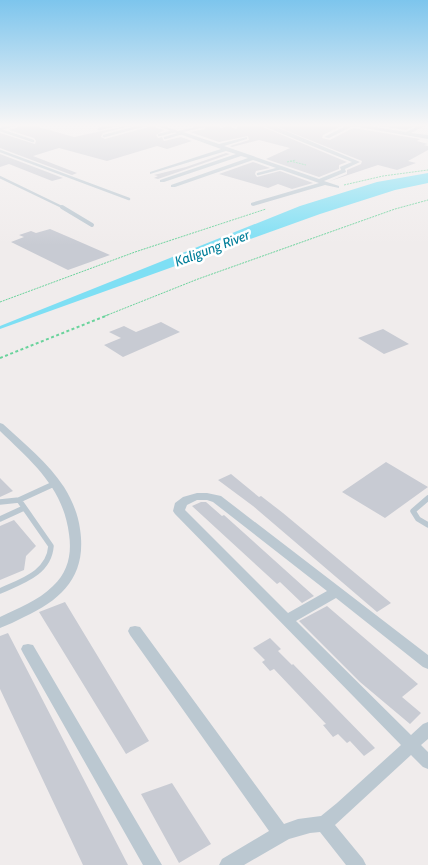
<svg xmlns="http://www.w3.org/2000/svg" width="428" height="865" viewBox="0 0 428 865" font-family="Cabin,sans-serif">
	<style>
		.water { fill: #7edff4 }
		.building { fill: #c8cbd3 }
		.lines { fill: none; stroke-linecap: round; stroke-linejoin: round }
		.path-far1 { stroke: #6ad39c; stroke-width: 1; stroke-dasharray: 2 1; stroke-linecap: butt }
		.path { stroke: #6ad39c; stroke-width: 2; stroke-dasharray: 3 2.5; stroke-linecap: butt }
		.service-far2 { stroke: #bbc8d1; stroke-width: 2.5 }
		.service-far1 { stroke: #bbc8d1; stroke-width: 4 }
		.service { stroke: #bbc8d1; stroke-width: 5.5 }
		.minor { fill: #bbc8d1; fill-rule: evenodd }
		.labels { text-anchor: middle; stroke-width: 5; stroke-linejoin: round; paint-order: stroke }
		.far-water-label { font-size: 14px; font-style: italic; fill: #037f9a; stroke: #fff }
	</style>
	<rect width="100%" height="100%" fill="#f0ecec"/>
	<path class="water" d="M428,173v10l-33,7 -75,24 -320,115v-3l300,-120 77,-24z"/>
	<path class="building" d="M28,124l46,13 47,-10 2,-3h15l-35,9 -2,4 4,2 47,-13 12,4 -8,5 2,3 4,-1 2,4 17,-4 11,4 -25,8 -10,-3 -50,15 -48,-13 -26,8 44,17 -5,2 -72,-27v-15l35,11 1,-3 -2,-3 -25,-8z
		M206,124l15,4 7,-2 9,3v-5h19l91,38 -8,3v4l-20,8 -53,-18 24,-11 -31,-8 -27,7 -2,-1 19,-6 -1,-4 -29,6 -29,-10 15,-3z
		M270,124h75l-22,11 -1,3 8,2 23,-12 67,11 -3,2 11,3 -4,1 4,1v4l-20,11 8,2 -19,7 -19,-5 -48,16 17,-7v-4l14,-6 1,-3z
		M366,124h53l-13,6z
		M226,153l4,1 -72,25 -4,-1 4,-2 -4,-1 32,-8z
		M0,154l63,24 -11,3 -43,-17 -9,3z
		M253,162l17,6 -14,3 -1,3 2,3 23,-6 33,12 -21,6 -14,-5 -10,4 -49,-14z
		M50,229l21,9 39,17 -42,15 -57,-28 13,-5 -5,-2 12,-4 5,2z
		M161,322l19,10 -57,25 -19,-12 17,-7 -12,-6 15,-6 12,6z
		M383,329l26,15 -25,10 -26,-16z
		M386,462l42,25 -43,31 -43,-26z
		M231,474l28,23 2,-1 22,17 108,90 -14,9 -124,-106 -35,-26z
		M0,478l13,13 -13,6z
		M201,502h5l16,14 2,-1 90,81 -12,7 -22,-21 -3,2 -85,-78z
		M14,520l22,26 -10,10 -2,14 -24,10v-54z
		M65,602l84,139 -23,13 -87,-142z
		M327,606l91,78 -16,13 19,16 -11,11 -50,-42 -61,-61z
		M8,633l120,232h-45l-83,-176v-53z
		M270,638l11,11 -3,2 14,14 1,-1 82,84 -11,8 -14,-15 -3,2 -9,-9 -5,3 -10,-12 3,-1 -52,-55 -4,2 -8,-9 3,-2 -12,-12z
		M172,783l39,61 -32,19 -38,-69z"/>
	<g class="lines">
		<path class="path-far1" d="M290,161l16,4
			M287,162l9,-2
			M344,185l39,-9 45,-6
			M0,302l135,-50 131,-43
			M105,316l93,-37 197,-70 33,-9"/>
		<path class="path" d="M0,358l108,-43"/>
		<path class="service-far2" d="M99,129l21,-5
			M0,130l33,11
			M159,135l16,-4
			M104,136l45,-12
			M165,138l17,-5
			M0,151l129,48
			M258,174l23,-6
			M0,177l64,31"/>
		<path class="service-far1" d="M62,207l30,18"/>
		<path class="service" d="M428,498l-15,13 5,8 10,6
			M0,502l19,-2 37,-17
			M0,519l24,-11
			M0,591c22,-10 49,-18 51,-45l-32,-46"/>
		<path class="minor" d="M17,124h7l-24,6v-2z
			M152,124h6l20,7 27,-6v2l-22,5 36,12 28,-7v2l-23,7 95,33 22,-9 -1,-3 12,-5 -94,-38h6l15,4 81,34 -15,7 1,3 -22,9 15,5v2l-14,-3 -72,21 -2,-1v-2l68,-20 -66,-23 -78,27h-4v-2l77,-27 -7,-2 -77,26h-4v-2l76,-26 -10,-3 -76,23v-2l71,-23z
			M347,124h9l50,8 17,-8h5l-17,9 17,2v4l-75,-13 -24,12 -5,-1 24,-12z
			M0,423l3,1c22,20 45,39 61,63 8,13 14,27 16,42 7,46 -17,70 -56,88 -8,4 -16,8 -24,11v-11c18,-9 38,-16 53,-31 15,-14 19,-32 16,-52 -6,-47 -37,-72 -69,-103z
			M197,493h10l14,3 207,159v14l-5,-2 -87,-69 -40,23 115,114 12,-11 5,-2v17l-7,6 7,7v17l-5,-2 -12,-12 -76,70 28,34 3,6h-20l-26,-33 -10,1 -21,6 -45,26h-25l3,-6 47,-28 -139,-196 -2,-4 2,-4 5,-1 5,1 144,197 14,-5 23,-3 16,-13 64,-58 -226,-231 -2,-3 2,-8 8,-6zM197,500h10l6,2 114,89 -39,22 -103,-103 2,-5z
			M28,644l5,1 129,220h-19l-120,-212 -2,-4 2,-4z"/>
	</g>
	<linearGradient id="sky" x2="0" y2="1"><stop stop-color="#7dc5ed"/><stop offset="0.51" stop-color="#f8f6f6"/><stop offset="1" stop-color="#f8f6f6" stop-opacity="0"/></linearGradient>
	<rect width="428" height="245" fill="url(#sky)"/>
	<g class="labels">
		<g class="far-water-label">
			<text transform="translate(212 248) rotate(-21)" y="5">Kaligung River</text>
		</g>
	</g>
</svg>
